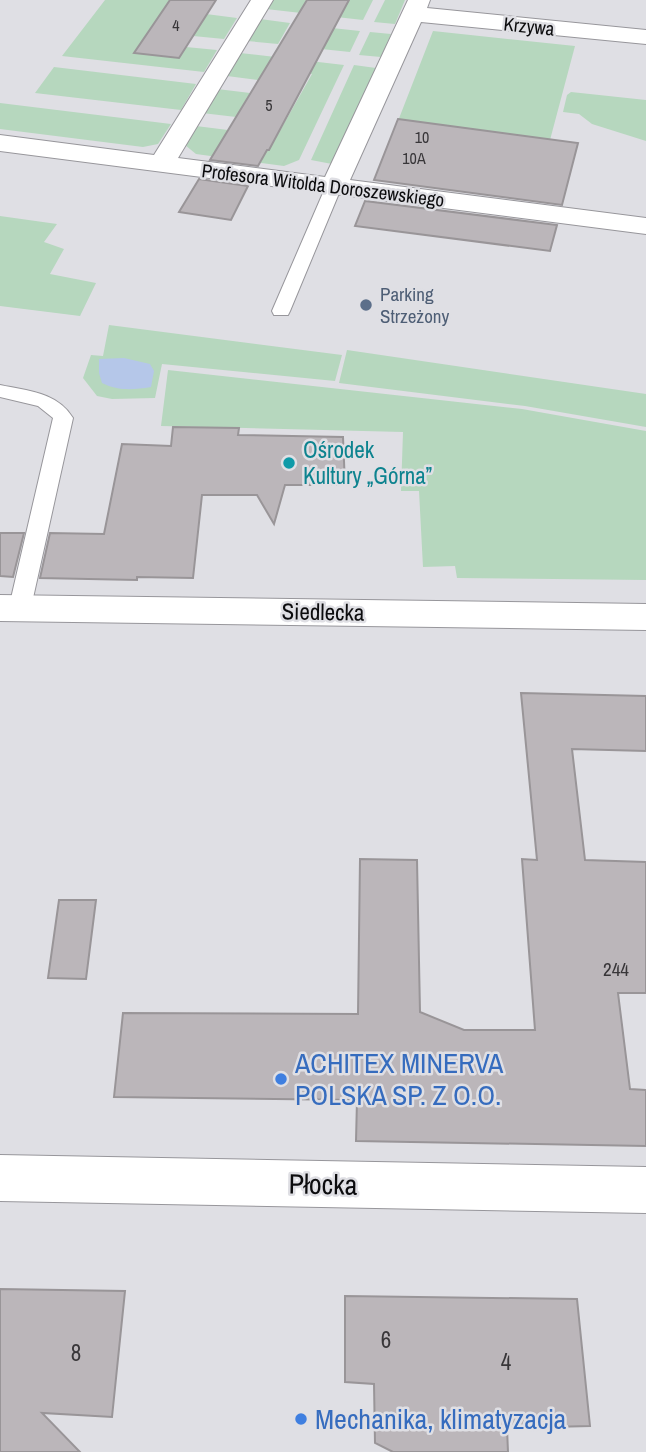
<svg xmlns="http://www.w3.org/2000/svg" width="646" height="1452" viewBox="0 0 646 1452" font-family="'Archivo Narrow',sans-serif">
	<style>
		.green { fill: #b6d7be }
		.water { fill: #b5c7e9 }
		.building { fill: #bbb6ba; stroke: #999598; stroke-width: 2 }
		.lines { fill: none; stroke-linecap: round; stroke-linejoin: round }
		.service-casing { stroke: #97969b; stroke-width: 2 }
		.minor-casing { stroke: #97969b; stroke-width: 2 }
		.service { fill: #fff; fill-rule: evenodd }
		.minor { fill: #fff; fill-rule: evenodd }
		.service-dot { fill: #5c6f8a; stroke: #dfdfe4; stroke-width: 2.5 }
		.culture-dot { fill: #0f9aa8; stroke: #dfdfe4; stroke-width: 2.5 }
		.shop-dot { fill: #3f7fe0; stroke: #dfdfe4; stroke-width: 2.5 }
		.labels { text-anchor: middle; stroke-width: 5; stroke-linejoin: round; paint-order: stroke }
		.far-number-label { font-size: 16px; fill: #383639 }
		.far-street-label { font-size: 19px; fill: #0c0c0e; stroke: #dfdfe4 }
		.far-service-label { font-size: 19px; fill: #4e5e75; stroke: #dfdfe4; text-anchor: start }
		.number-label { font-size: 19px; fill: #383639 }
		.culture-label { font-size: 23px; fill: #0d838f; stroke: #dfdfe4; text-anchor: start }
		.street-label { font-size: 23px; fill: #0c0c0e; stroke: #dfdfe4 }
		.near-number-label { font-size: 23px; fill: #383639 }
		.near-shop-label { font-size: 28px; fill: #366cbe; stroke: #dfdfe4; text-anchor: start }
		.near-street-label { font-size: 28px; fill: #0c0c0e; stroke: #dfdfe4 }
	</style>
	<rect width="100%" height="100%" fill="#dfdfe4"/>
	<path class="green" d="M105,0h65l-36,53 44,5 8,-11 31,3 -13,22 -142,-16z
		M272,0h32l42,6 3,-6h24l-10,20 -97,-11z
		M385,0h20l-10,24 -21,-2z
		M206,14l31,4 -13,21 -31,-3z
		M260,19l30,4 -12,21 -31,-3z
		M313,26l47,5 -10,21 -48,-5z
		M433,31l142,15 -25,94 -152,-19z
		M370,32l21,2 -10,23 -22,-2z
		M240,53l104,12 -45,95 -15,6 -88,-12 -11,-9 11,-19 32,4 -7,13 48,7 43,-76 -46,-6 -8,12 -31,-4z
		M354,65l22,3 -44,96 -21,-4z
		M54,67l142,17 -15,26 -146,-17z
		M217,89l33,4 -14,24 -34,-4z
		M571,92l75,8v41l-54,-17 -13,-10 -16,-2 4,-17z
		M0,103l171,21 -13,20 -15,3 -143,-18z
		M0,216l57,8 -13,18 20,7 -14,25 46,9 -16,33 -80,-10z
		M109,325l233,30 -7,26 -173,-17 -7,34 -43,1 -15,-3 -14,-18 8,-23 12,1z
		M347,350l299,44v33l-121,-21 -186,-23z
		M168,370l354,39 124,22v149l-189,-2 -2,-12 -32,1 -4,-76h-18l2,-59 -242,-6z"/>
	<path class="water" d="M124,358l26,6 4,7 -3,16c-18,3 -33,4 -49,-4l-3,-10v-14z"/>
	<path class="building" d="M170,0h46l-37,58 -45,-5z
		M307,0h42l-80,150h-2l-9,16 -48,-6z
		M398,119l180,24 -16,62 -188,-25z
		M199,179l49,7 -17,34 -52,-8z
		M365,201l192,24 -7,26 -195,-25z
		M173,427l66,1 -1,7 105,2 2,48h-60l-11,39 -17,-29h-55l-9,83 -56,-1v3l-97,-2 10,-45 54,1 18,-90 49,2z
		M0,533h24l-11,44 -13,-1z
		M521,693l125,3v55l-74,-2 13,111 61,2v131h-28l12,96 16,1v56l-290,-5 1,-41 -243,-3 9,-84 235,1 2,-155 57,1 3,152 44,18h71l-13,-171 15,1z
		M59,900h37l-10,79 -38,-1z
		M0,1289l125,2 -13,126 -70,-4 38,39h-80z
		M345,1296l232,3 13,127 -83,2 1,24h-115l-18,-9 -1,-59 -29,-2z"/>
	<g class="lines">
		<g class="service-casing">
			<path id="service" d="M334,181l8,5 -52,125 -2,4h-14l-2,-4 54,-125z
				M0,385c28,6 57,7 73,33l-42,189 -3,6 -8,2 -8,-2 -3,-6 44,-189 -15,-12 -38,-9z"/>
		</g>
		<g class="minor-casing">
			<path id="minor" d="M251,0h22l-95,158 147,19 83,-177h22l-3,8 219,22v14l-225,-22 -71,158 296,38v16l-646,-83v-16l154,20z
				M0,595l646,9v26l-646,-9z
				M0,1155l646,12v46l-646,-12z"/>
		</g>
		<use href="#service" class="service"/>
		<use href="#minor" class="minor"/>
	</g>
	<circle class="service-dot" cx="366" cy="305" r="7"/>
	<circle class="culture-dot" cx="289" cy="463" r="7"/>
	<g class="shop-dot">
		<circle cx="281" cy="1079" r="7"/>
		<circle cx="301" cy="1419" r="7"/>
	</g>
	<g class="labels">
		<g class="far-number-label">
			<text x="176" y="31">4</text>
			<text x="269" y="111">5</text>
			<text x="422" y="143">10</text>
			<text x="414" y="164">10A</text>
		</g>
		<g class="far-street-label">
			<text transform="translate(529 26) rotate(6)" y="7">Krzywa</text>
			<text transform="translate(323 185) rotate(7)" y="7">Profesora Witolda Doroszewskiego</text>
		</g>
		<g class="far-service-label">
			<text x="380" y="301">Parking<tspan x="380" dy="22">Strzeżony</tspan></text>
		</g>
		<g class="number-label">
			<text x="616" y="976">244</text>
		</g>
		<g class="culture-label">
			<text x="303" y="458">Ośrodek<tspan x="303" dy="26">Kultury „Górna”</tspan></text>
		</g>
		<g class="street-label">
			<text transform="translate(323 612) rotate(1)" y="8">Siedlecka</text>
		</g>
		<g class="near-number-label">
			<text x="386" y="1348">6</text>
			<text x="76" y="1361">8</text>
			<text x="506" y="1370">4</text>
		</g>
		<g class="near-shop-label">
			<text x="295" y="1073">ACHITEX MINERVA<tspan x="295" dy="32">POLSKA SP. Z O.O.</tspan></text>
			<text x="315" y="1429">Mechanika, klimatyzacja</text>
		</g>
		<g class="near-street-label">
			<text transform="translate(323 1184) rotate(1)" y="10">Płocka</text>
		</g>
	</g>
</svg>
